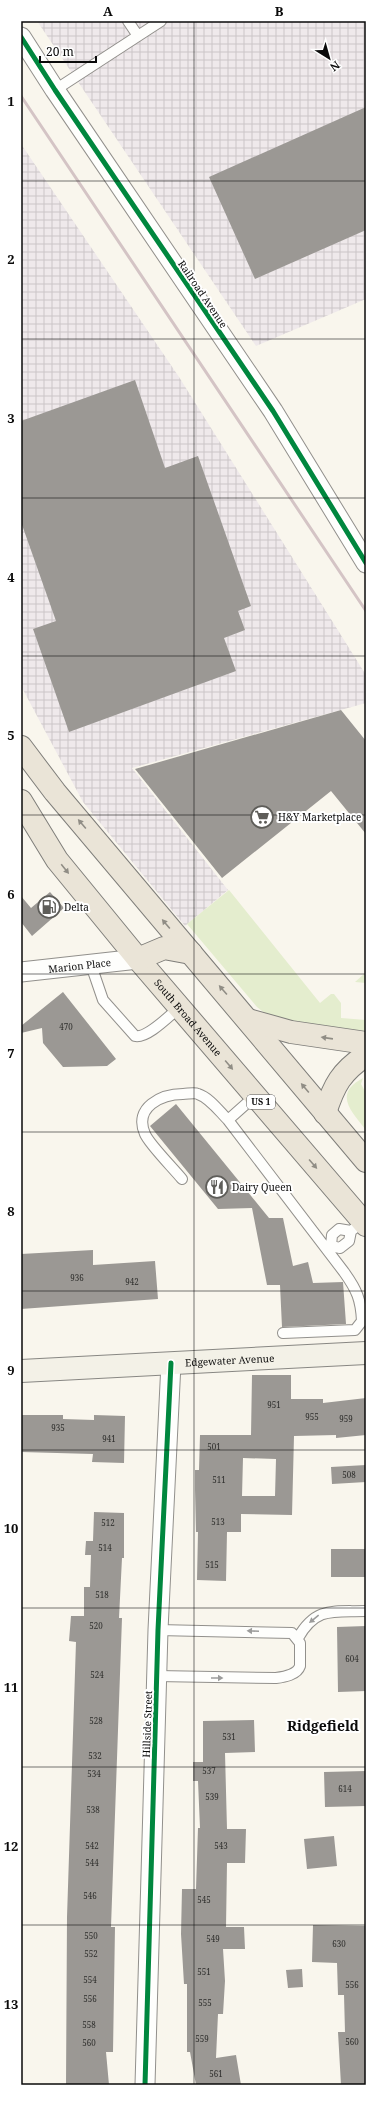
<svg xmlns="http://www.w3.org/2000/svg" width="387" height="2106" viewBox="0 0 387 2106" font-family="'Noto Serif',serif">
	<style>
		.industrial { fill: url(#industrial-grid) }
		.grass { fill: #e4edce }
		.building { fill: #9b9894; fill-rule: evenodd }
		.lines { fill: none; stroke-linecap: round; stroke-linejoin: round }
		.lane-casing { stroke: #92908c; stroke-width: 12 }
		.street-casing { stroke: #92908c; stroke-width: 21 }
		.secondary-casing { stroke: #888783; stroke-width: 24 }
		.primary-casing { stroke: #7f7e7a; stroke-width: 24 }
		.lane { stroke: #fefefc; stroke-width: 10 }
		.street { stroke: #fefefc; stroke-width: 19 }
		.secondary { stroke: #f3f1e7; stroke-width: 22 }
		.primary { stroke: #eae4d7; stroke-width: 22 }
		.rail { stroke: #d4c4c5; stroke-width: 3 }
		.cycleway-casing { stroke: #fff; stroke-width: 8 }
		.cycleway { stroke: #00873e; stroke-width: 5 }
		.oneway { fill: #908d85 }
		.oneway2 { fill: #9c9c9b }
		.grid { fill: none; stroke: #0a0a0a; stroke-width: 1; stroke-opacity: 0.55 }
		.labels { text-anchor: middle; stroke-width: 4; stroke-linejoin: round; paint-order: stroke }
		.number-label { font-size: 8px; fill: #2e2e2c }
		.shield { fill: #fff; stroke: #545454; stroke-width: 1 }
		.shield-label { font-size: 9px; font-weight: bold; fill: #0a0a0a }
		.street-label { font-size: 10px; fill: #0a0a0a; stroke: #fff }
		.poi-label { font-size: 10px; fill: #0a0a0a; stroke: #fff; text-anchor: start }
		.district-label { font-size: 14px; font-weight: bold; fill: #0a0a0a; stroke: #fff }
		.neatline { fill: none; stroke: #0a0a0a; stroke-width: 1.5 }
		.grid-label { font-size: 13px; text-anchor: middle; font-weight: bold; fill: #0a0a0a }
	</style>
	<defs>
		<pattern id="industrial-grid" width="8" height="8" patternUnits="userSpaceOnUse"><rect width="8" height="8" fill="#efe9eb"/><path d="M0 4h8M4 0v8" fill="none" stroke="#ccc6c8"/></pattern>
	</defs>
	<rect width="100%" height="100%" fill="#f9f6ed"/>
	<path class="industrial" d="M37,21h329v278l-110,47z
		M21,144l158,233 187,298v28l-234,65 96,122 -43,36 -102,-124 -62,-116z"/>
	<path class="grass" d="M229,890l91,113 11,-9h3l7,9v15l25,2v11c-36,-3 -80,1 -109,-24l-70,-83z
		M364,974l2,2v7l-11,-1z
		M363,1078l-2,6 5,9v37c-15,-19 -33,-36 -3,-52z"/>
	<path class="building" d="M366,107v123l-111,49 -46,-102z
		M135,380l30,88 33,-12 53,150 -13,5 7,19 -21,8 12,33 -167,61 -36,-103 23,-8 -35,-99v-101z
		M341,710l25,31v93l-35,-43 -109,87 -87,-109z
		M50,892l14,16 -32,28 -11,-14v-26l10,12z
		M63,992l53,67 -9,7 -44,1 -20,-24 -1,-15 -21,5v-7z
		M176,1104l93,114h14l10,48 15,-4 5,21 30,-1 3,42 -64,3 -2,-42h-13l-15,-77 -34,1 -68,-83z
		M93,1250v15l62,-4 3,38 -137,10v-55z
		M252,1375h39v24h32v4l43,-5v37l-30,3v-3l-42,1 -2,79 -51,-1v18h-14l-1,49 -29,-1 1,-48h-2l-1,-42v-20h4l1,-35h51zM243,1458l33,1 -1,37h-33z
		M21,1415h42v4l31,1v-5l31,1 -1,47 -32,-1 1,-8 -72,-2z
		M366,1465v17l-34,2 -1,-17z
		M94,1512l30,1v45h-2l-3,60h3l-11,309h4l-2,125h-7l3,33h-43l1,-168 9,-275 -7,-1 2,-25h13v-29h6l1,-32h-6l1,-14h7z
		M331,1549h35v28h-35z
		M366,1626v65l-28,1 -1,-65z
		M254,1720l1,32 -30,1 2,76h19l-1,34h-18l-1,64h18l1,22h-22l2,32 -2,33h-5l-2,44 20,-3 5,30h-45l-6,-33h-3v-68h-3l-3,-50 1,-45h14l2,-61h2l-2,-47h-5v-19h10v-41z
		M366,1771v35l-41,1 -1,-35z
		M334,1836l3,30 -30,3 -3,-30z
		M313,1925l53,1v158l-25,1 -3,-53h7l-1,-37h-6l-1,-32 -25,-1z
		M302,1969l1,18 -15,1 -2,-18z"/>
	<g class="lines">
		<g class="lane-casing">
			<path id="lane" d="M128,21l10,15
				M55,90l106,-69
				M91,965l12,35 32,36c12,3 35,-21 45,-29
				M228,1120l27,-24
				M182,1179c-8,-10 -33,-35 -37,-45 -12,-27 17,-40 38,-40 5,0 11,-2 15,0 12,4 21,17 30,26l116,152c13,18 17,28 18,49l-7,9 -72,3
				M351,1231l-12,-2 -7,6 -1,11 9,2 9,-7 2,-10 13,-10
				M298,1638c18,-32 36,-26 68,-27
				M157,1676l119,2c8,-1 21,-3 24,-12v-23l-8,-10 -134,-3"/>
		</g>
		<g class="street-casing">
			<g id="street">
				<path d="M21,37l34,53 218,321 93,152"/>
				<path id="s1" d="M21,972l117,-13"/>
				<path d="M145,2085l13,-455 13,-267"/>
			</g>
		</g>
		<g class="secondary-casing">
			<g id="secondary">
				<path id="s2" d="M21,1371l345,-18"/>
			</g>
		</g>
		<g class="primary-casing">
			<g id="primary">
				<path d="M21,747l34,45 311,369"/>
				<path id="s3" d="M21,801l36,59 81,99 228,266"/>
				<path d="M138,959l26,-11 27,5"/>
				<path d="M248,1020l43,12 75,11"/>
				<path d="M325,1113c9,-28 16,-41 41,-58"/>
			</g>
		</g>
		<use href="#lane" class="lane"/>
		<use href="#street" class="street"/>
		<use href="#secondary" class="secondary"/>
		<use href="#primary" class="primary"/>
		<path class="rail" d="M21,96l345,515"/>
		<g class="cycleway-casing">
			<path id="cycleway" d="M21,37l34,53 218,321 93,152
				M145,2085l13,-455 13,-267"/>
		</g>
		<use href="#cycleway" class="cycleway"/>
	</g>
	<defs><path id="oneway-solid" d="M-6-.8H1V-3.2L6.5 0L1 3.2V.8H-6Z"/></defs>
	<g class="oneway">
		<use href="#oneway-solid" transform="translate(82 824) rotate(-130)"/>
		<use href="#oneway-solid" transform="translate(65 869) rotate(51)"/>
		<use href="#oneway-solid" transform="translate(166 924) rotate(-130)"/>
		<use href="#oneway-solid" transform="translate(223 990) rotate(-131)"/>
		<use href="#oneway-solid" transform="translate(327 1038) rotate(-172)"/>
		<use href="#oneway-solid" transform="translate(229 1065) rotate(50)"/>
		<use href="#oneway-solid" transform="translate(305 1088) rotate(-130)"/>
		<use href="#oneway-solid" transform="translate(313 1164) rotate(49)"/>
	</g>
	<g class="oneway2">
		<use href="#oneway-solid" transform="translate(314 1619) rotate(141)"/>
		<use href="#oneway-solid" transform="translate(253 1631) rotate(-178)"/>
		<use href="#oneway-solid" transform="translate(217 1678)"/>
	</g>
	<path class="grid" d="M194,21v2064M21,181h345M21,339h345M21,498h345M21,656h345M21,815h345M21,974h345M21,1132h345M21,1291h345M21,1450h345M21,1608h345M21,1767h345M21,1925h345"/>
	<defs>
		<g id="supermarket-ring" transform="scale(1.15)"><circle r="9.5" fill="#fff" stroke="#5e5d59" stroke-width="1.5"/><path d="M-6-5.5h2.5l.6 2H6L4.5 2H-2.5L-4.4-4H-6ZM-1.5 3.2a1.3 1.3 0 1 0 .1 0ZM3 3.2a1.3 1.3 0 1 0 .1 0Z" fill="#5e5d59"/></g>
		<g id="fuel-ring" transform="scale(1.15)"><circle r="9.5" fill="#fff" stroke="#5e5d59" stroke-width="1.5"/><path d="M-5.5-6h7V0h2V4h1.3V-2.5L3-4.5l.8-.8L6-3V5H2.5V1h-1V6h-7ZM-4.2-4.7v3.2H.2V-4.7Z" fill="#5e5d59"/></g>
		<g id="restaurant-ring" transform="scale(1.15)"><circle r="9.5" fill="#fff" stroke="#5e5d59" stroke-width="1.5"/><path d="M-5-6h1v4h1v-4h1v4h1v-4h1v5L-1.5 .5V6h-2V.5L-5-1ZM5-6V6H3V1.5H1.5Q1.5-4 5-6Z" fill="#5e5d59"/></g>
	</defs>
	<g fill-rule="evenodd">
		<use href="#supermarket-ring" x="262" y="817"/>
		<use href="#fuel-ring" x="49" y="907"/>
		<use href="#restaurant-ring" x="217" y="1187"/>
	</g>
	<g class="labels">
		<g class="number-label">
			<text x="66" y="1030">470</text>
			<text x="77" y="1281">936</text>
			<text x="132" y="1285">942</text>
			<text x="274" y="1408">951</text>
			<text x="312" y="1420">955</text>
			<text x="346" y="1422">959</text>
			<text x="58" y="1431">935</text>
			<text x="109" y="1442">941</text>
			<text x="214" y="1450">501</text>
			<text x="349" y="1478">508</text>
			<text x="219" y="1483">511</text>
			<text x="218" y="1525">513</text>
			<text x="108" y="1526">512</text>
			<text x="105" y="1551">514</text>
			<text x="212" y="1568">515</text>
			<text x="102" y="1598">518</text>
			<text x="96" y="1629">520</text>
			<text x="352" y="1662">604</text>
			<text x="97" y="1678">524</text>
			<text x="96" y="1724">528</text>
			<text x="229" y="1740">531</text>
			<text x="95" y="1759">532</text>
			<text x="209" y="1774">537</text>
			<text x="94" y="1777">534</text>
			<text x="345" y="1792">614</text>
			<text x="212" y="1800">539</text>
			<text x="93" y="1813">538</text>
			<text x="92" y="1849">542</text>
			<text x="221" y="1849">543</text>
			<text x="92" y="1866">544</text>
			<text x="90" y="1899">546</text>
			<text x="204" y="1903">545</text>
			<text x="91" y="1939">550</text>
			<text x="213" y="1942">549</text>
			<text x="339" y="1947">630</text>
			<text x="91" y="1957">552</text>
			<text x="204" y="1975">551</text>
			<text x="90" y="1983">554</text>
			<text x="352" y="1988">556</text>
			<text x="90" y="2002">556</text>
			<text x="205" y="2006">555</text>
			<text x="89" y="2028">558</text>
			<text x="202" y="2042">559</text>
			<text x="352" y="2045">560</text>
			<text x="89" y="2046">560</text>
			<text x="216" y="2077">561</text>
		</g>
		<rect class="shield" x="247" y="1095" width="28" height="14" rx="3"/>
		<g class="shield-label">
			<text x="261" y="1105">US 1</text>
		</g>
		<g class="street-label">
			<text transform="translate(203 294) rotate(56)" y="4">Railroad Avenue</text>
			<text dy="4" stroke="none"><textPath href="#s1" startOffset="59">Marion Place</textPath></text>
			<text dy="4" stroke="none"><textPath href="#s3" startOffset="274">South Broad Avenue</textPath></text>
			<text dy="4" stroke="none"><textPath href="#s2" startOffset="209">Edgewater Avenue</textPath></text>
			<text transform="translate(147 1724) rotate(-88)" y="4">Hillside Street</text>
		</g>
		<g class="poi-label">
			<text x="278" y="821">H&amp;Y Marketplace</text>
			<text x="64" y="911">Delta</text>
			<text x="232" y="1191">Dairy Queen</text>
		</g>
		<g class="district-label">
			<text x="323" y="1731">Ridgefield</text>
		</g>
	</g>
	<rect width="387" height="2106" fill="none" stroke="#ffffff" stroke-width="44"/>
	<g transform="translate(329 58) rotate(143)" stroke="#ffffff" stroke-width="3" paint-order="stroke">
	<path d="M0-3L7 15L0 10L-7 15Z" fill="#0a0a0a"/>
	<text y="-6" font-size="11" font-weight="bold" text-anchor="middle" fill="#0a0a0a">N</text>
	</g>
	<path d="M40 56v6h56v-6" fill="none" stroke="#0a0a0a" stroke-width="2"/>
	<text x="46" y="56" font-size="12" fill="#0a0a0a" stroke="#ffffff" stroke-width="3" paint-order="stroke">20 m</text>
	<rect x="22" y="22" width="343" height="2062" class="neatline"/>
	<g class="grid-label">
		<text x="108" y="16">A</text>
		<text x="279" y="16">B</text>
		<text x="11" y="106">1</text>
		<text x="11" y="264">2</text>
		<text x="11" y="423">3</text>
		<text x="11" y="582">4</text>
		<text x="11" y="740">5</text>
		<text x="11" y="899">6</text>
		<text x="11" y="1058">7</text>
		<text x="11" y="1216">8</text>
		<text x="11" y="1375">9</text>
		<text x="11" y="1533">10</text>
		<text x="11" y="1692">11</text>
		<text x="11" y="1851">12</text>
		<text x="11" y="2009">13</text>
	</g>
</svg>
